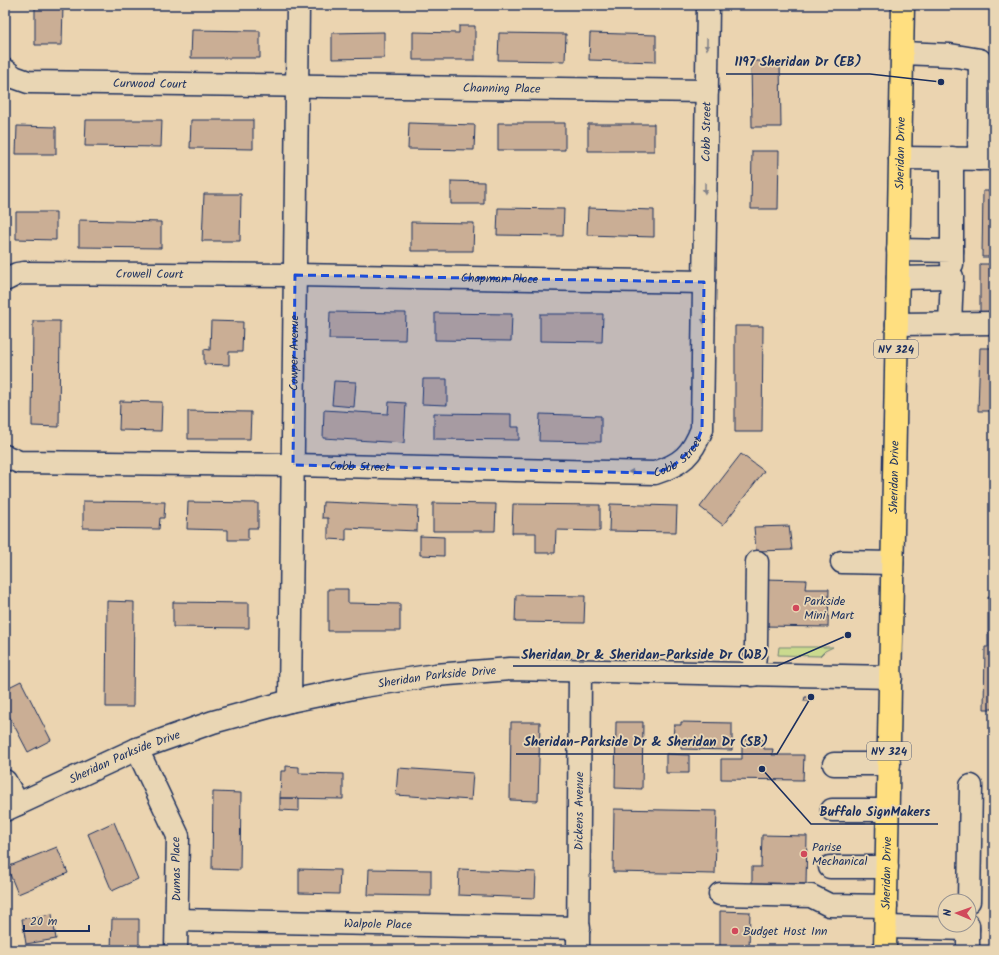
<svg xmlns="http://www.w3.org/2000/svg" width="999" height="955" viewBox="0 0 999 955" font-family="Kalam,sans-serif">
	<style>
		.green { fill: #cbda8e; stroke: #738476 }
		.building { fill: #caae95; stroke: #1b2f5e }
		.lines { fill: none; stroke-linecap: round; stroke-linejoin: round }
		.minor-casing { stroke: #1b2f5e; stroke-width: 25 }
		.major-casing { stroke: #1b2f5e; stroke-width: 25 }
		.minor { stroke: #e9d6b4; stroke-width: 22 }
		.major { stroke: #ffdf80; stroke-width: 22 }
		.oneway { fill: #828289 }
		.marked { fill: #1d4ed8; fill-opacity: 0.2; stroke: #1d4ed8; stroke-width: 3; stroke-dasharray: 8 5; stroke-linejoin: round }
		.poi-dot { fill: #d1495b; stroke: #e9d6b4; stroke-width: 1.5 }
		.labels { text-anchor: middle; stroke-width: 3.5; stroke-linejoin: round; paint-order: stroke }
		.shield { fill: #e9d6b4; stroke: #596178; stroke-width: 1 }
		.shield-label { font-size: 11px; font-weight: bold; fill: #1b2f5e }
		.street-label { font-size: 12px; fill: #1b2f5e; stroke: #e9d6b4 }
		.poi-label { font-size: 12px; fill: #1b2f5e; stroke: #e9d6b4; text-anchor: start }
		.leader { fill: none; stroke: #1b2f5e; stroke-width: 1.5 }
		.callout-dot { fill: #1b2f5e; stroke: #e9d6b4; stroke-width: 1.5 }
		.callout-label { font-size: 13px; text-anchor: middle; font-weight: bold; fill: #1b2f5e; stroke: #e9d6b4; stroke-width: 3.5; stroke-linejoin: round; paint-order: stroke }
	</style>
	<rect width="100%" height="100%" fill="#ebd4b0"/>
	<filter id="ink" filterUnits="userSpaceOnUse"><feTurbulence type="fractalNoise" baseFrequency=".025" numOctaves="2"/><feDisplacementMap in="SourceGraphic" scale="8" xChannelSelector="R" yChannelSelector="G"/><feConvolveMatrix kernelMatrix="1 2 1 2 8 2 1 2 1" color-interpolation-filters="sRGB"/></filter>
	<g filter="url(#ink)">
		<path class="green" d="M779,647h54l-8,4 -5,5 -42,-1z"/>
		<path class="building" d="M35,5h28l-1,40h-27z
			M459,26h16v34h-62v-28l46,1z
			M192,30l68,1v27h-69z
			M384,32v26l-52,1v-26z
			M499,33l67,1 -1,27 -67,-1z
			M590,33l66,2v27l-67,-2z
			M751,61h29l1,66h-29z
			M86,120h76l-1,27 -76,-1z
			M191,120h62v29l-63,-1z
			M409,123l66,2 -1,25 -66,-1z
			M498,123h67v27h-67z
			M588,124h66v27h-66z
			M17,126l39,1v27h-40z
			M752,151h27l-1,58h-27z
			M451,181l33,1v22h-33z
			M983,191h11v66h-12z
			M204,194h37l-1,47h-38z
			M498,208l66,1 -1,27 -66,-1z
			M588,208l66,2v27l-67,-2z
			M16,212h40v28l-40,-1z
			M79,220l82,2v26l-82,-1z
			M411,222l63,1 -1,28h-62z
			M980,264h14v49h-14z
			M330,312l76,1 -1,27 -76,-1z
			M435,313l77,1 -1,27 -76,-1z
			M540,314h63l-1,28 -62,-1z
			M33,321h27l-1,106 -27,-1z
			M211,321l32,1 -1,30h-13v13l-25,-1v-15l6,1z
			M735,326h28l-1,106h-27z
			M980,348h14v63h-16z
			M423,379h24v26l-25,-1z
			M334,381l22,1 -2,25 -22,-2z
			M120,401l42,1 -1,29 -42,-1z
			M389,402l17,1 -2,40 -81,-5 1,-28 64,4z
			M188,411l63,1 -1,27h-62z
			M434,413l77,1v13h8v13l-85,-1z
			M540,414l61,2v26l-62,-1z
			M741,454l23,17 -41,54 -23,-18z
			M83,501l82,1 -1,16h-4l-1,11 -76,-1z
			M188,502l70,1v25h-10v12h-20v-10l-41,-1z
			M323,502l95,4 -1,25 -71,-3v12l-18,-1v-21h-6z
			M433,503l63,1 -1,27h-62z
			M513,504l87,1v26l-44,-1 -1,23h-19v-20h-24z
			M610,504l67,2 -1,26 -67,-1z
			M789,526l3,24 -36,1 -2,-24z
			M420,536l24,1v19l-24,-1z
			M764,579l42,1 -1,9h24l-1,38 -65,-1z
			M328,589h20v14l52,1v27h-72z
			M516,595l69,1 -1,27 -69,-1z
			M988,597h6v112h-10l1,-62h3z
			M107,601l27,1 -1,105h-27z
			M173,602l76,1v25l-76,-1z
			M21,681l30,59 -23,12 -23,-44v-19z
			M805,697h6v4h-7z
			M511,722h29l-2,79 -28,-1z
			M616,722h27l-1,67 -27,-1z
			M681,722l51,1v27l-51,-1v-9h-8l1,-15h7z
			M742,739l22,1v9h9l-1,6h32l-1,25 -82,-1v-20h21z
			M666,754l23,1v18h-23z
			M286,766l13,1v6l44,1v25l-63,-1 1,-27h5z
			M398,768l75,5 -2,27 -75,-5z
			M213,792l28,1 -1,77 -28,-1z
			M280,798h19v13l-19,-1z
			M614,809l103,2 -2,63 -102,-2z
			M114,822l24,57 -26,12 -24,-57z
			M762,835l45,1 -1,48 -54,-1v-16h9z
			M57,847l11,26 -50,21 -11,-27z
			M299,869l41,1 -1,24 -40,-1z
			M369,869l62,1v26l-63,-1z
			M459,869l77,3 -1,26 -77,-3z
			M720,911l30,1 -1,38h-29z
			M52,914l4,25 -30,5 -4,-25z
			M112,919h27v31h-28z"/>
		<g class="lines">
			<g class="minor-casing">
				<g id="minor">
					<path d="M902,53l48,2 30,5 -1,99"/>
					<path id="s1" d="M5,70l9,7 14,5 679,9"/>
					<path d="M900,158l93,1"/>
					<path d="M898,250l54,1v13"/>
					<path d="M952,251v-93"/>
					<path d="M898,278l54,-1 -2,47"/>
					<path id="s2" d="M5,280l12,-6 7,-1 271,2 409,7"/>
					<path d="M897,324l97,-1"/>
					<path id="s3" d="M5,456l14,6 274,3 362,8c27,-9 37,-18 47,-44l6,-424"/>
					<path d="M842,562l50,1"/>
					<path d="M753,675l3,-30 1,-83"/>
					<path id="s4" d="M290,701l8,-696"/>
					<path d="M137,749l41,87 -2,114"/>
					<path d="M834,764h55"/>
					<path d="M5,781l13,23"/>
					<path id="s5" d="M5,810l132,-61 76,-27 77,-21 73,-15 73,-11 74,-6 381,8"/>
					<path d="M832,810h56"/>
					<path d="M830,867h57"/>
					<path d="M720,894l91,2 18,9 57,1"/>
					<path d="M969,901l2,-115"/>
					<path id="s6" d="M177,920l402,8"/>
					<path d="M886,927l82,2"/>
					<path id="s7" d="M578,950l2,-279"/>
					<path d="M968,950v-25"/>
				</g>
			</g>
			<g class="major-casing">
				<g id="major">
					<path id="s8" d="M885,950l18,-945"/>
				</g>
			</g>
			<use href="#minor" class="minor"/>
			<use href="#major" class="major"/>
		</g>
		<defs><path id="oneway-solid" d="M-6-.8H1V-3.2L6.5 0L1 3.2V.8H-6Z"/></defs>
		<g class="oneway">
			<use href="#oneway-solid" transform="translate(707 44) rotate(91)"/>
			<use href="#oneway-solid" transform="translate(705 188) rotate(91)"/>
			<use href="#oneway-solid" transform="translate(704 318) rotate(91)"/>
			<use href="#oneway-solid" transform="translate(634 472) rotate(-179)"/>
		</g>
	</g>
	<path class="marked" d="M295,275l409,7 -2,147 -6,16 -24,22 -17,6 -362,-8z"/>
	<g class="poi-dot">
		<circle cx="796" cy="608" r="4"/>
		<circle cx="804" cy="854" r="4"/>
		<circle cx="735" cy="931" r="4"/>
	</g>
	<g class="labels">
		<g class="shield">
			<rect x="874" y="340" width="44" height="18" rx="3"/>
			<rect x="867" y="742" width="44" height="18" rx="3"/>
		</g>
		<g class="shield-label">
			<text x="896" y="353">NY 324</text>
			<text x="889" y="755">NY 324</text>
		</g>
		<g class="street-label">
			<text dy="4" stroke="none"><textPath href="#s1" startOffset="148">Curwood Court</textPath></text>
			<text dy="4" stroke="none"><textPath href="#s1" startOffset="500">Channing Place</textPath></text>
			<text dy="4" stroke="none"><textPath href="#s3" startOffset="1016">Cobb Street</textPath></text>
			<text dy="4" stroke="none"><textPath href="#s8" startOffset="797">Sheridan Drive</textPath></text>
			<text dy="4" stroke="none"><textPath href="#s2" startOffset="146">Crowell Court</textPath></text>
			<text dy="4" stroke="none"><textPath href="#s2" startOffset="496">Chapman Place</textPath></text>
			<text dy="4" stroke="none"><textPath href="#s4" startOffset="348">Cowper Avenue</textPath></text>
			<text dy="4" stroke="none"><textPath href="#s3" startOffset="680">Cobb Street</textPath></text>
			<text dy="4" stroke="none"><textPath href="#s3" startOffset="356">Cobb Street</textPath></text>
			<text dy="4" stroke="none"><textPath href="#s8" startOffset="473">Sheridan Drive</textPath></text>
			<text dy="4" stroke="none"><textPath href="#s5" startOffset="455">Sheridan Parkside Drive</textPath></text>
			<text dy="4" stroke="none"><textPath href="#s5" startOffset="131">Sheridan Parkside Drive</textPath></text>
			<text dy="4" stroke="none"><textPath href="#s7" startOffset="139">Dickens Avenue</textPath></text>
			<text transform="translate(176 869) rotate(-91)" y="4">Dumas Place</text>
			<text dy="4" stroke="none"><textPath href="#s8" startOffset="77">Sheridan Drive</textPath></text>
			<text dy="4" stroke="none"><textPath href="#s6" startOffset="201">Walpole Place</textPath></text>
		</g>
		<g class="poi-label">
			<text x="804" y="605">Parkside<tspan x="804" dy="14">Mini Mart</tspan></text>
			<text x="812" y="851">Parise<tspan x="812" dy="14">Mechanical</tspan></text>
			<text x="743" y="935">Budget Host Inn</text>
		</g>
	</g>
	<path class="leader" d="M941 82L870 74H726M848 635L777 666H513M811 697L777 754H516M762 769L811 824H938"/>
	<g class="callout-dot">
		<circle cx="941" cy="82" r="4"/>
		<circle cx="848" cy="635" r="4"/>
		<circle cx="811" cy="697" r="4"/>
		<circle cx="762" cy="769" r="4"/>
	</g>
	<g class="callout-label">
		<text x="798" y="66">1197 Sheridan Dr (EB)</text>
		<text x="645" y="659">Sheridan Dr &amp; Sheridan-Parkside Dr (WB)</text>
		<text x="646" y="746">Sheridan-Parkside Dr &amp; Sheridan Dr (SB)</text>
		<text x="875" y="816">Buffalo SignMakers</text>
	</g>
	<rect width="999" height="955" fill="none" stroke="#e9d6b4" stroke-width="20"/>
	<rect x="10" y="10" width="979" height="935" fill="none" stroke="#1b2f5e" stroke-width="1.5" filter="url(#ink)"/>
	<g transform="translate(957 913) rotate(272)"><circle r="19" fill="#e9d6b4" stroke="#979392"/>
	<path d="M0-3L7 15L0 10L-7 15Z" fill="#d1495b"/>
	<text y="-6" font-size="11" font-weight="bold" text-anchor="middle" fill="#1b2f5e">N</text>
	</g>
	<path d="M24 925v6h65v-6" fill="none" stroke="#1b2f5e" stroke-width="2"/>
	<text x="30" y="925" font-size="12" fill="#1b2f5e" stroke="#e9d6b4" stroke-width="3" paint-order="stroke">20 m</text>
</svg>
